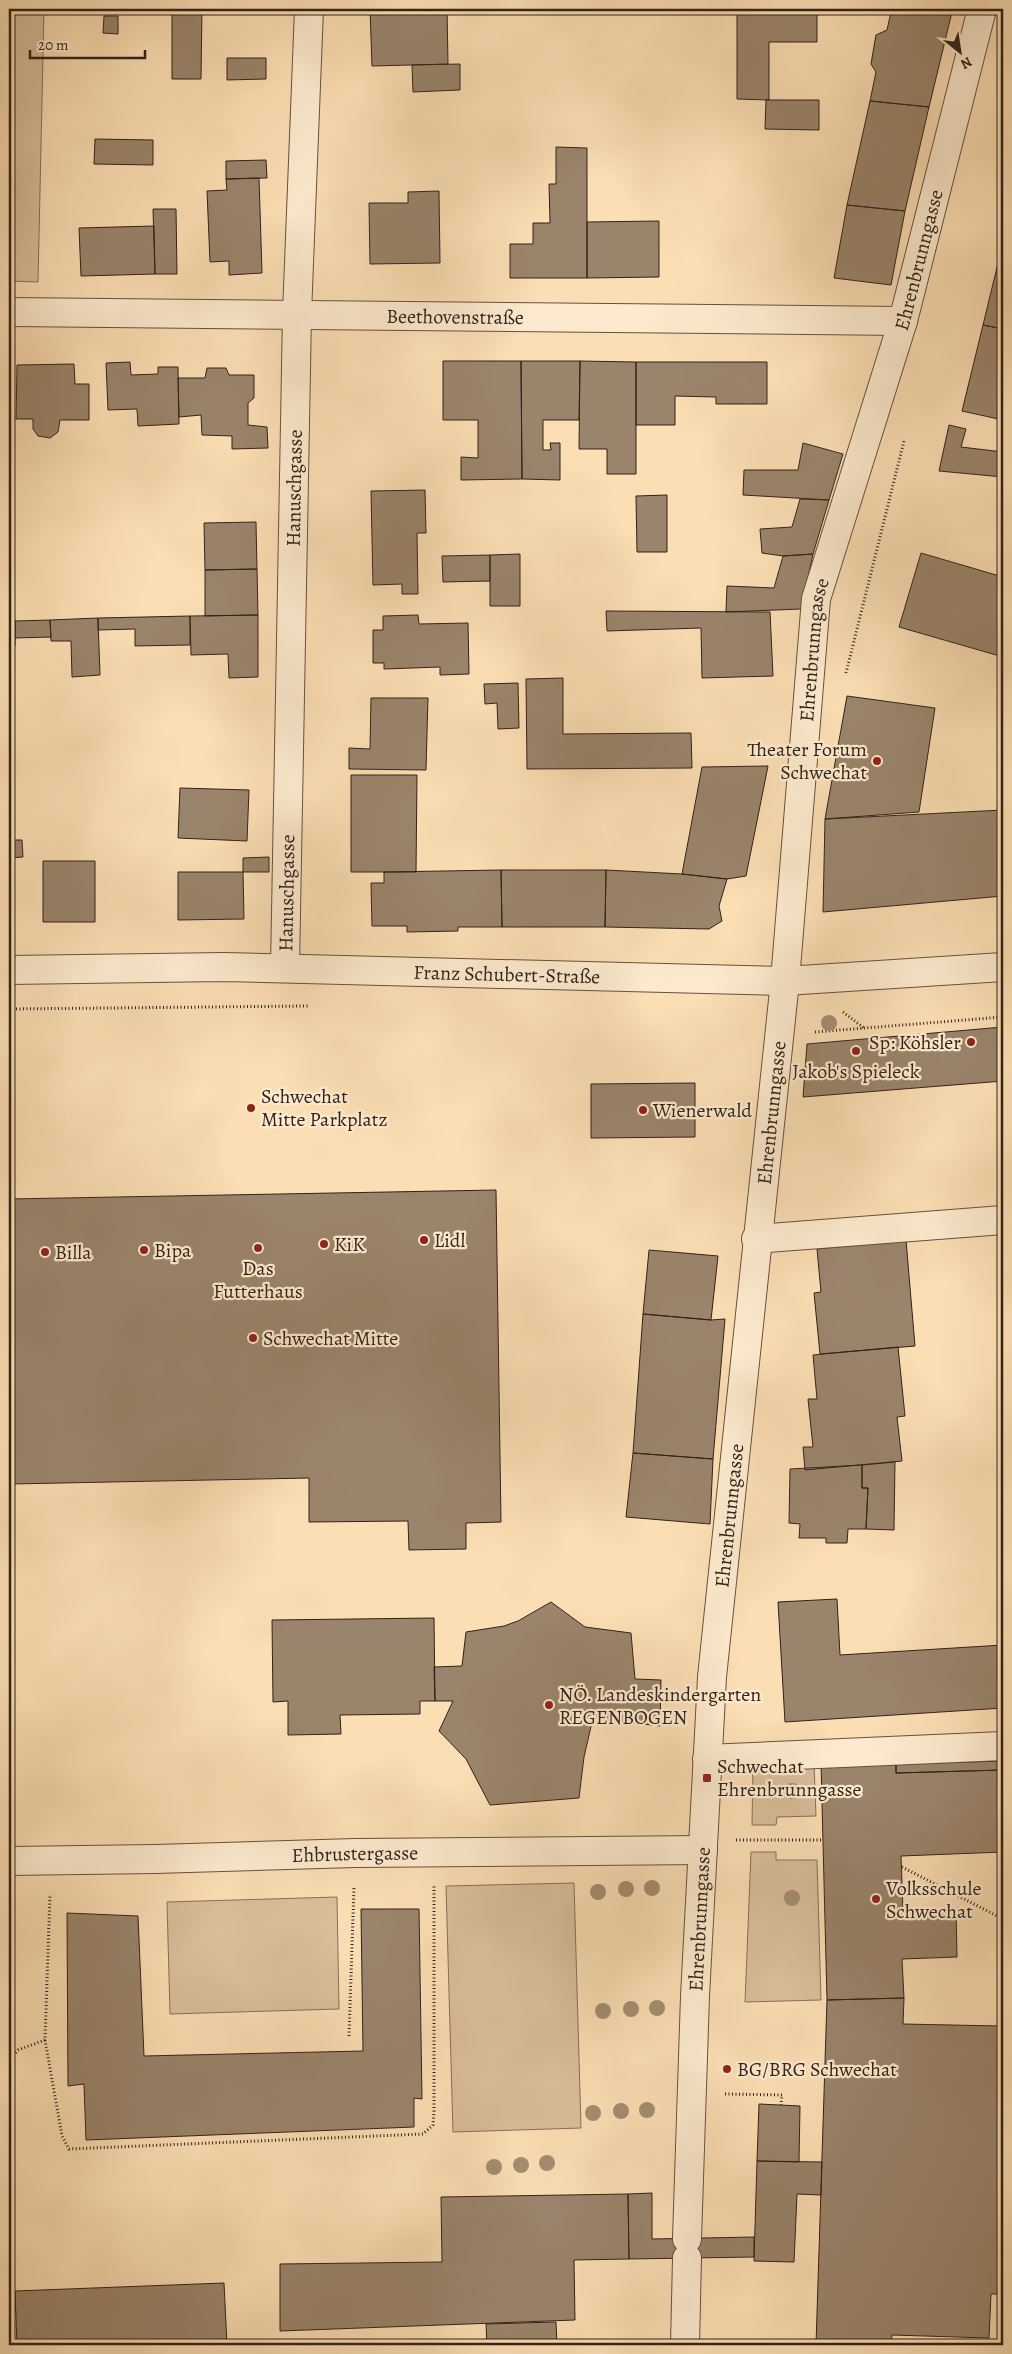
<svg xmlns="http://www.w3.org/2000/svg" width="1012" height="2354" viewBox="0 0 1012 2354" font-family="Alegreya,serif">
	<style>
		.green { fill: #d9be9a; stroke: #84705a }
		.building { fill: #9a846b; stroke: #30231b }
		.lines { fill: none; stroke-linecap: round; stroke-linejoin: round }
		.minor-casing { stroke: #635241; stroke-width: 30 }
		.path { stroke: #30231b; stroke-width: 3; stroke-dasharray: 1 2.5; stroke-linecap: butt }
		.minor { stroke: #fdeace; stroke-width: 28 }
		.tree { fill: #a38d71 }
		.poi-dot { fill: #8f2418; stroke: #fdeace; stroke-width: 2 }
		.labels { text-anchor: middle; stroke-width: 4.5; stroke-linejoin: round; paint-order: stroke }
		.street-label { font-size: 20px; fill: #30231b; stroke: #fdeace }
		.poi-label { font-size: 20px; fill: #30231b; stroke: #fdeace; text-anchor: start }
	</style>
	<rect width="100%" height="100%" fill="#fcdeb4"/>
	<filter id="stains"><feTurbulence type="fractalNoise" baseFrequency=".004" numOctaves="4"/><feColorMatrix values="0 0 0 0 .2 0 0 0 0 .09 0 0 0 0 .02 0 0 0 .5 -.17"/></filter>
	<radialGradient id="worn" r=".72"><stop offset=".6" stop-color="#630" stop-opacity="0"/><stop offset="1" stop-color="#630" stop-opacity=".3"/></radialGradient>
	<path class="green" d="M9,9h35l-6,273 -29,-1z
		M814,1763l2,53 -39,1 -1,8h-24l1,-60z
		M751,1852h25v8h41l4,140 -76,2z
		M574,1883l7,245 -128,4 -7,-246z
		M337,1897l2,112 -169,5 -3,-112z"/>
	<path class="building" d="M172,9h30l-1,70h-29z
		M370,9h77l1,55 -76,2z
		M873,9h80l-1,3 -79,-1z
		M737,10h80v32h-48v58l-32,-1z
		M891,12h61l-23,95 -59,-6 6,-29 -5,-8 5,-29 11,-5z
		M104,16h14v18l-15,-1z
		M227,58h39v21l-39,1z
		M460,64v26l-47,2 -1,-27z
		M766,100h53v30l-54,-1z
		M870,101l59,6 -24,104 -58,-6z
		M95,139l58,1v25l-59,-1z
		M556,147l31,1v130h-77v-34h23v-21h17l-1,-39h7z
		M266,160l1,18 -41,1v-18z
		M259,178l3,95 -33,2v-14l-19,1 -3,-71 20,-1 -1,-11z
		M439,191l1,72 -70,1 -1,-61h39v-11z
		M847,205l58,6 -14,74 -57,-7z
		M153,209h23l1,65h-22z
		M659,221v56l-72,1v-56z
		M154,226l1,48 -74,2 -2,-48z
		M999,259l4,1v69l-20,-4z
		M983,325l20,4v91l-41,-9z
		M443,361h78l1,118 -61,1v-23l17,1v-38h-35z
		M521,361h59l-1,59h-36v30h8l-1,-7h10v37l-38,-1z
		M580,361l56,1v112h-29v-25h-28z
		M130,362l1,13 27,-1v-7h20l1,57 -41,2 -1,-17 -29,1 -2,-47z
		M636,362h131v42h-51v-7l-41,-1v29h-39z
		M74,364l1,20h14v36h-29l-2,12 -8,6 -12,-2 -5,-7v-10h-17l1,-54z
		M207,368h19l3,7h25v23l-6,5v22l19,2 1,21 -36,1v-13l-30,-1 -1,-20 -22,2 -1,-39h27z
		M949,425l17,4 -5,18 42,5v25l-64,-6z
		M803,443l40,11 -14,46 -86,-5 1,-25h54z
		M425,490l1,43h-9l1,61h-16v-10l-29,1 -2,-94z
		M667,495v57h-30l-1,-56z
		M800,499l29,1 -16,54 -30,2 -21,-3 -2,-24 32,-2z
		M256,522l1,47 -52,1 -1,-47z
		M921,553l82,24v80l-104,-30z
		M520,554v52h-30v-51z
		M813,554l-12,55 -75,3 1,-26 47,2 9,-32z
		M490,555v26l-47,1 -1,-26z
		M257,569l1,46 -53,1v-46z
		M606,611l164,1 3,64 -71,2 -1,-50 -94,3z
		M258,615v62l-29,1 -1,-24 -37,1 -1,-39z
		M418,615l1,9 49,-1 1,51 -29,1v-8l-56,2v-6h-11v-33h10v-14z
		M190,616v29l-55,1v-17l-37,1v-12z
		M98,618l2,57 -28,2 -1,-36h-20l-1,-21z
		M50,620l1,17 -36,1v-17z
		M9,621h6v25h-6z
		M563,678v56l128,-1 1,35 -165,1 -1,-90z
		M518,683l1,45 -21,1 -1,-26 -12,1 -1,-20z
		M847,696l88,12 -16,104 -94,7z
		M371,698h57l-2,72 -77,-1v-21l21,1z
		M768,766l-22,110 -19,3 -45,-5 20,-107z
		M351,775h66l-1,97h-65z
		M180,788l69,2 -2,51 -69,-3z
		M1003,810v86l-180,16 2,-93z
		M9,840h13l1,17 -14,1z
		M269,857v15h-26v-14z
		M43,861h52v61h-52z
		M501,870h105l-1,57h-103z
		M501,870l1,57h-44v4l-51,1v-6h-35l-1,-43h13v-11z
		M606,870l76,4 45,5 -8,27 3,15 -13,8 -104,-2z
		M178,872h65l1,47 -66,1z
		M1003,1027v54l-200,16 4,-53z
		M695,1083v54l-104,1v-54z
		M496,1190l5,332 -35,1v26l-57,1 -1,-29 -99,1v-44l-297,6 1,58h-4v-343z
		M906,1240l9,106 -95,8 -6,-61 7,-1 -4,-43z
		M649,1250l69,6 -7,64 -68,-6z
		M643,1314l68,6 14,-1 -12,140 -80,-6z
		M898,1347l7,69 -8,1 5,44 -97,9 -2,-23h10l-5,-48h9l-4,-44z
		M633,1453l80,6 -3,65 -84,-7z
		M895,1462l-1,68 -28,-1 2,-41h-6v-23z
		M862,1465v23h6l-2,41h-18l-1,14h-21v-5h-27l1,-14 -11,-1 1,-54z
		M837,1599l3,56 163,-10v63l-218,14 -7,-120z
		M551,1602l34,25 46,6 4,46 26,1 -1,46 -67,-8 -9,39 -5,41 -89,7 -24,-46 -27,-28 14,-30h-18l-1,-34 28,-1 4,-34 38,-6 14,-5z
		M434,1618l1,83h-15v13l-80,1 1,19 -53,1v-34l-15,1 -1,-82z
		M1003,1761v9l-107,3v-9z
		M821,1763l75,1v9l107,-3v82l-102,4 2,56 53,-2 1,47 -55,2 2,39 -77,2z
		M361,1909h58l3,190 -8,-1v29l-328,13 -2,-56 -16,2 -1,-173 71,3 6,140 219,-5z
		M904,1998l-1,26 97,2 -1,48h4v220h-12l-2,44 -97,-3 -1,10h-75l11,-345z
		M759,2104l41,2 -1,56 -42,-1z
		M757,2161l65,1 -1,33 -24,-1 -3,68 -40,-1z
		M652,2193v46l102,-2v20l-125,2 -1,-65z
		M628,2194l1,65 -55,1 1,60 -295,11v-67l162,-2 -1,-65z
		M224,2283l3,62h-210l-2,-54z
		M556,2322l1,23h-70l-1,-21z"/>
	<g class="lines">
		<g class="minor-casing">
			<g id="minor">
				<path id="s1" d="M9,312l894,9"/>
				<path id="s2" d="M285,968l12,-654 12,-305"/>
				<path id="s3" d="M9,970l215,-3 561,14 218,-14"/>
				<path d="M756,1239l247,-19"/>
				<path d="M707,1759l296,-13"/>
				<path id="s4" d="M9,1861l146,-2 200,-6 348,-3"/>
				<path id="s5" d="M687,2239l8,-243 17,-319 73,-696 31,-382 87,-278 79,-312"/>
				<path d="M685,2345l2,-87"/>
			</g>
		</g>
		<path class="path" d="M846,673l58,-232
			M9,1009l299,-3
			M843,1012l21,16
			M815,1032l188,-15
			M736,1840h87
			M902,1867l101,52
			M349,2036l5,-149
			M45,2040l17,96 7,13 354,-15 10,-9 1,-14v-226
			M9,2061l9,-11 27,-10 5,-146
			M725,2094l57,1 -1,10"/>
		<use href="#minor" class="minor"/>
	</g>
	<g class="tree">
		<circle cx="829" cy="1023" r="8"/>
		<circle cx="792" cy="1791" r="8"/>
		<circle cx="652" cy="1888" r="8"/>
		<circle cx="626" cy="1889" r="8"/>
		<circle cx="598" cy="1892" r="8"/>
		<circle cx="792" cy="1898" r="8"/>
		<circle cx="657" cy="2008" r="8"/>
		<circle cx="631" cy="2009" r="8"/>
		<circle cx="603" cy="2011" r="8"/>
		<circle cx="647" cy="2110" r="8"/>
		<circle cx="621" cy="2111" r="8"/>
		<circle cx="593" cy="2113" r="8"/>
		<circle cx="547" cy="2163" r="8"/>
		<circle cx="521" cy="2165" r="8"/>
		<circle cx="494" cy="2167" r="8"/>
	</g>
	<g class="poi-dot">
		<circle cx="877" cy="761" r="5"/>
		<circle cx="971" cy="1042" r="5"/>
		<circle cx="856" cy="1051" r="5"/>
		<circle cx="251" cy="1108" r="5"/>
		<circle cx="643" cy="1110" r="5"/>
		<circle cx="424" cy="1240" r="5"/>
		<circle cx="324" cy="1244" r="5"/>
		<circle cx="258" cy="1248" r="5"/>
		<circle cx="144" cy="1250" r="5"/>
		<circle cx="45" cy="1252" r="5"/>
		<circle cx="253" cy="1338" r="5"/>
		<circle cx="549" cy="1705" r="5"/>
		<rect x="702" y="1773" width="10" height="10" rx="2.5"/>
		<circle cx="876" cy="1899" r="5"/>
		<circle cx="727" cy="2069" r="5"/>
	</g>
	<g class="labels">
		<g class="street-label">
			<text dy="7" stroke="none"><textPath href="#s5" startOffset="2000">Ehrenbrunngasse</textPath></text>
			<text dy="7" stroke="none"><textPath href="#s1" startOffset="446">Beethovenstraße</textPath></text>
			<text dy="7" stroke="none"><textPath href="#s2" startOffset="480">Hanuschgasse</textPath></text>
			<text dy="7" stroke="none"><textPath href="#s5" startOffset="1595">Ehrenbrunngasse</textPath></text>
			<text dy="7" stroke="none"><textPath href="#s2" startOffset="75">Hanuschgasse</textPath></text>
			<text dy="7" stroke="none"><textPath href="#s3" startOffset="498">Franz Schubert-Straße</textPath></text>
			<text dy="7" stroke="none"><textPath href="#s5" startOffset="1130">Ehrenbrunngasse</textPath></text>
			<text dy="7" stroke="none"><textPath href="#s5" startOffset="725">Ehrenbrunngasse</textPath></text>
			<text dy="7" stroke="none"><textPath href="#s4" startOffset="346">Ehbrustergasse</textPath></text>
			<text dy="7" stroke="none"><textPath href="#s5" startOffset="320">Ehrenbrunngasse</textPath></text>
		</g>
		<g class="poi-label">
			<text x="867" y="756" text-anchor="end">Theater Forum<tspan x="867" dy="23">Schwechat</tspan></text>
			<text x="961" y="1049" text-anchor="end">Sp: Köhsler</text>
			<text x="856" y="1078" text-anchor="middle">Jakob's Spieleck</text>
			<text x="261" y="1103">Schwechat<tspan x="261" dy="23">Mitte Parkplatz</tspan></text>
			<text x="653" y="1117">Wienerwald</text>
			<text x="434" y="1247">Lidl</text>
			<text x="334" y="1251">KiK</text>
			<text x="154" y="1257">Bipa</text>
			<text x="55" y="1259">Billa</text>
			<text x="258" y="1275" text-anchor="middle">Das<tspan x="258" dy="23">Futterhaus</tspan></text>
			<text x="263" y="1345">Schwechat Mitte</text>
			<text x="559" y="1701">NÖ. Landeskindergarten<tspan x="559" dy="23">REGENBOGEN</tspan></text>
			<text x="717" y="1773">Schwechat<tspan x="717" dy="23">Ehrenbrunngasse</tspan></text>
			<text x="886" y="1895">Volksschule<tspan x="886" dy="23">Schwechat</tspan></text>
			<text x="737" y="2076">BG/BRG Schwechat</text>
		</g>
	</g>
	<rect width="1012" height="2354" fill="none" stroke="#fcdeb4" stroke-width="30"/>
	<rect x="10" y="10" width="992" height="2334" fill="none" stroke="#30231b" stroke-width="2.5"/>
	<rect x="15" y="15" width="982" height="2324" fill="none" stroke="#30231b"/>
	<g transform="translate(960 52) rotate(150)" stroke="#fdeace" stroke-width="4" paint-order="stroke">
	<path d="M0-4L9 19L0 12L-9 19Z" fill="#30231b"/>
	<text y="-8" font-size="14" font-weight="bold" text-anchor="middle" fill="#30231b">N</text>
	</g>
	<path d="M30 50v8h115v-8" fill="none" stroke="#30231b" stroke-width="2.5"/>
	<text x="38" y="50" font-size="15" fill="#30231b" stroke="#fdeace" stroke-width="4" paint-order="stroke">20 m</text>
	<rect width="100%" height="100%" filter="url(#stains)"/>
	<rect width="100%" height="100%" fill="url(#worn)"/>
</svg>
